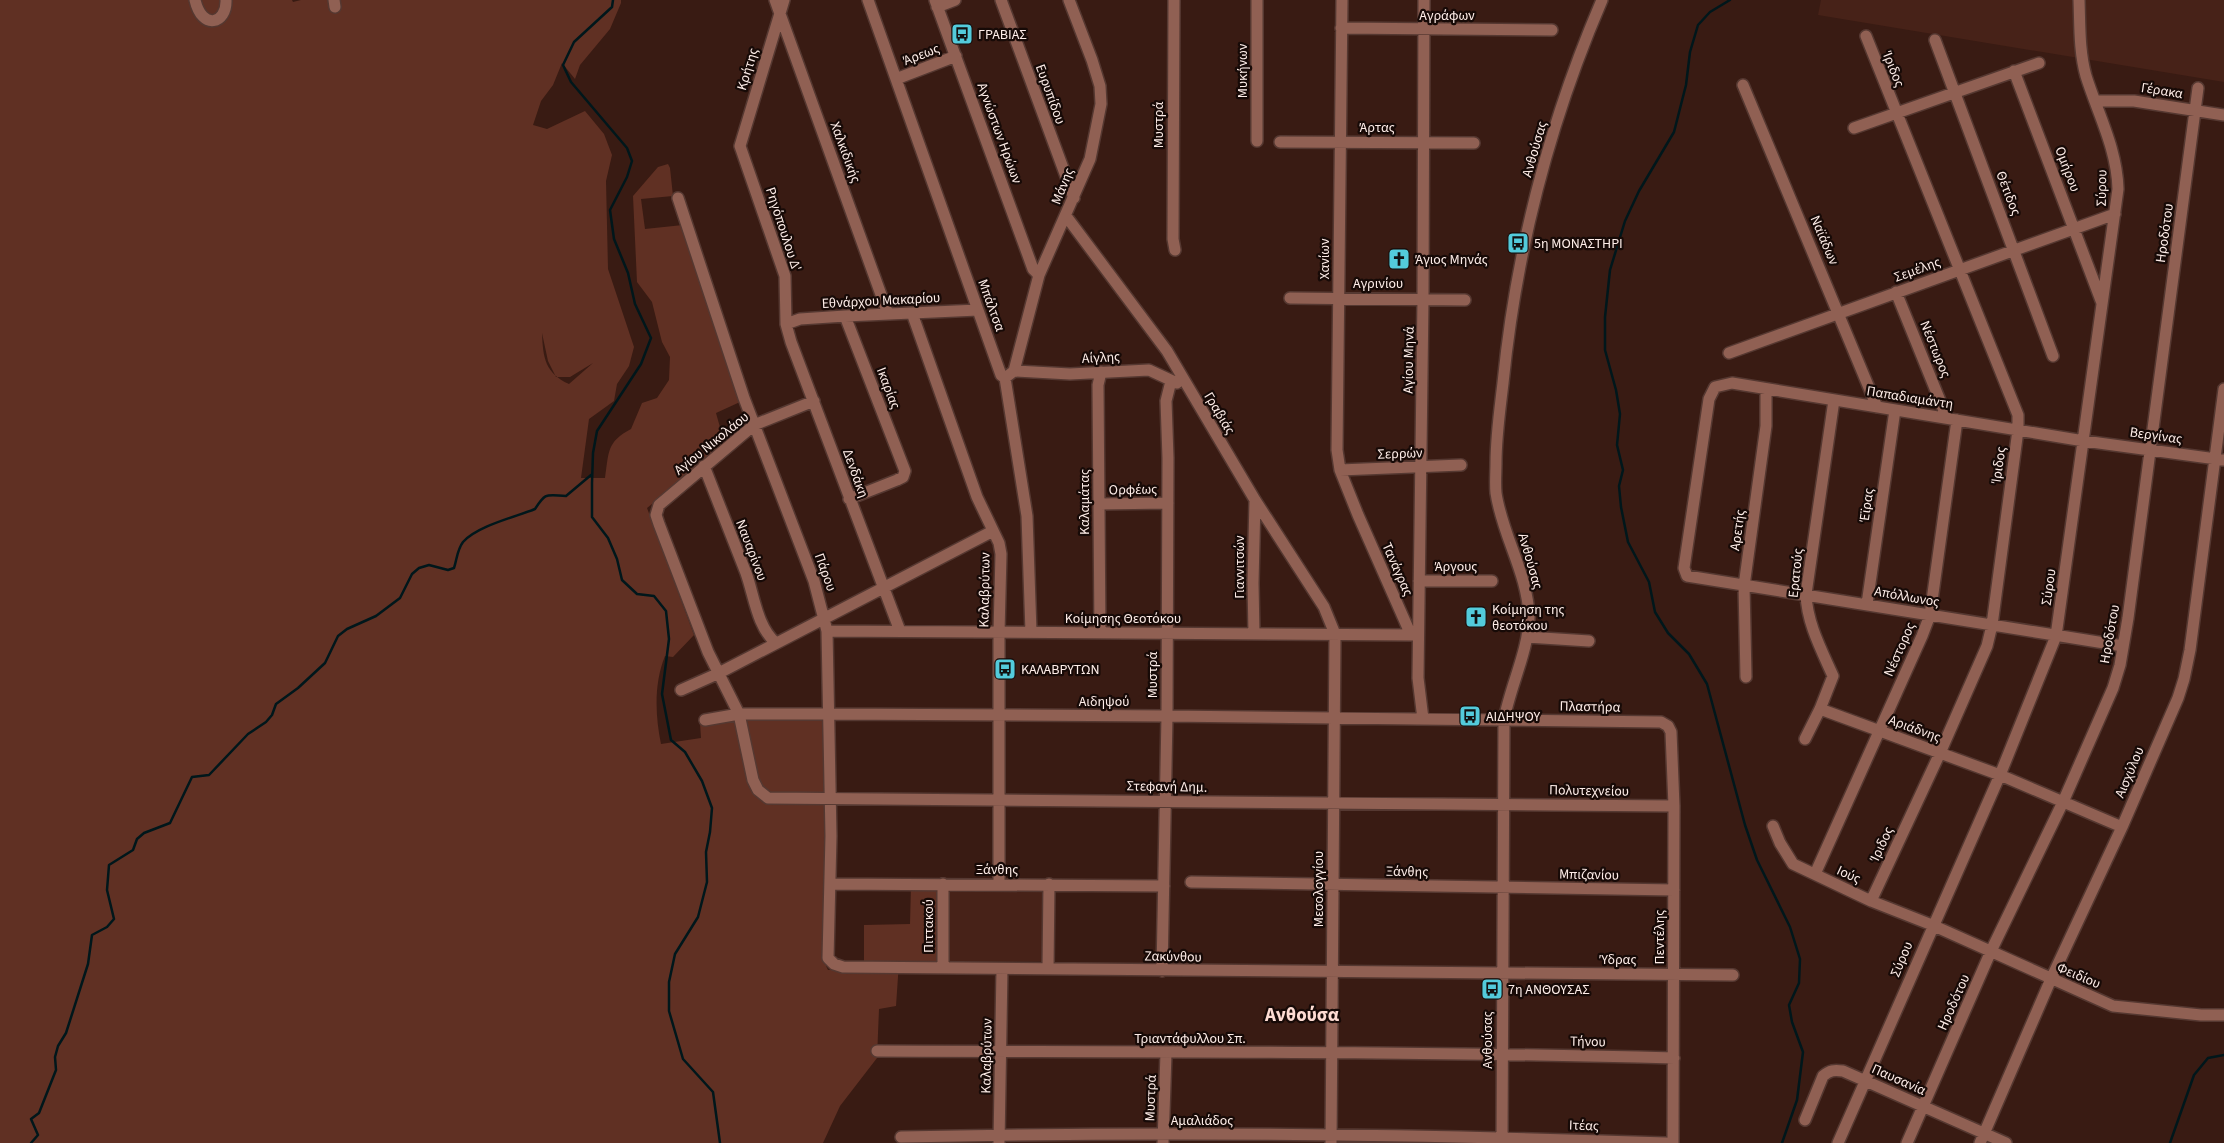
<svg xmlns="http://www.w3.org/2000/svg" width="2224" height="1143" viewBox="0 0 2224 1143" font-family="'Source Sans 3',sans-serif">
	<style>
		.built { fill: #472218 }
		.green { fill: #603023; fill-rule: evenodd }
		.lines { fill: none; stroke-linecap: round; stroke-linejoin: round }
		.stream { stroke: #00171b; stroke-width: 2.5 }
		.minor-casing { stroke: #553831; stroke-width: 14 }
		.minor { stroke: #906053; stroke-width: 11 }
		.labels { text-anchor: middle; stroke-width: 4.5; stroke-linejoin: round; paint-order: stroke }
		.street-label { font-size: 14px; fill: #feede8; stroke: #170a07 }
		.poi-label { font-size: 14px; fill: #feede8; stroke: #170a07; text-anchor: start }
		.district-label { font-size: 19px; font-weight: bold; fill: #fedcd3; stroke: #170a07 }
	</style>
	<rect width="100%" height="100%" fill="#391b13"/>
	<path class="built" d="M1821,0h403v82l-406,-67z
		M949,889h96v72h-96z"/>
	<path class="green" d="M0,0h292l1,2 8,-2h320v3l-11,26 -30,36 -5,14 -13,-16 -9,22 -12,16 -8,24 14,4 38,-18 19,23 8,21 -6,26 2,88 26,78 -5,19 -12,18 -3,17 -25,18 -8,59h24c4,-25 1,-36 26,-49l11,-26 15,-5 12,-18 1,-23 -8,-15 -10,-40 -15,-20 -4,-86 25,-29 10,-3 2,4 3,28 -32,3 4,30 38,-4 57,177 -24,11 9,32 -78,63 47,127 -21,22 -8,-1c-11,27 -10,59 -4,88l40,-6 -1,-15 34,-5 90,1 5,122 -3,125 2,4h36v-45l46,-1 1,-39h29v76l-41,1 -3,44 -17,3 -2,49 -37,48 -17,37h-823zM542,333l6,28 8,16h14l23,-14 -24,21c-24,-11 -26,-26 -27,-51z"/>
	<g class="lines">
		<path class="stream" d="M613,0l-1,7 -38,35 -11,23 8,17 56,66 5,13 -5,16 -17,33 4,29 14,34 7,31 16,34 -10,26 -44,67 -4,22 -1,30v34l16,21 9,21 5,21 15,14 17,2 12,15 3,28 -7,55 9,46 14,12 17,29 10,27 -2,24 -4,20 1,30 -9,35 -23,37 -6,28v29l14,48 30,33 7,51
			M1730,0l-20,12 -12,13 -8,27 -4,33 -12,47 -35,59 -14,30 -15,49 -5,47v33l11,40 4,24 -3,31 6,25 -4,16 2,21 7,35 21,40 6,30 13,21 21,21 18,30 38,141 12,35 33,67 10,32 -1,24 -10,22 3,17 11,30 -6,48 -15,43
			M31,1143l7,-8 -7,-16 8,-6 17,-43 -1,-13 3,-11 8,-13 22,-69 4,-29 15,-8 7,-8 -7,-29 2,-25 24,-15 4,-11 7,-6 26,-10 22,-46 17,-2 39,-41 18,-12 6,-7 4,-11 22,-16 27,-25 13,-27 9,-7 29,-13 24,-18 12,-24 7,-6 10,-3 19,5 6,-2c3,-9 3,-18 9,-26 14,-16 52,-25 72,-33 11,-17 11,-14 31,-13l25,-21
			M2170,1143l24,-68 14,-17 16,-3"/>
		<g class="minor-casing">
			<path id="minor" d="M195,0c7,31 32,24 31,0
				M334,0l1,7
				M775,0l113,314
				M784,0l-44,146 45,130 1,48 5,18 109,289
				M868,0l133,375 4,3 22,138 4,116
				M935,0l98,269 6,6
				M1001,0l73,198
				M1174,0l-1,239 2,11
				M1257,0v141
				M1342,0l-5,450 3,20 18,45 53,120
				M937,7l18,-7
				M1341,28l211,2
				M1866,36l152,379v15l-26,195 -5,21 -47,107 -69,148
				M1935,40l118,316
				M2014,71l88,232
				M896,79l60,-23
				M1743,85l134,322
				M2095,101h39l90,14
				M1854,128l185,-65
				M1280,142l194,1
				M678,198l66,200 70,183 13,50 4,205 -3,122 6,6 9,3 890,8
				M1066,216l101,135 88,149 69,107 11,27 -4,509
				M1896,292l51,126
				M1290,298l175,2
				M912,313l65,184 22,46 2,11 -2,78v252
				M845,316l60,155 -2,6 -6,3 -48,19
				M786,324l14,-5 45,-3 133,-6
				M1729,353l386,-139
				M1014,371l56,3 79,-4 28,13
				M1005,378l9,-7 25,-96 51,-116 11,-55 -1,-18 -8,-26 -23,-60
				M814,401l-60,24 -95,80 -3,10 3,9 49,128 31,62 14,66 5,10 10,8 906,8
				M704,466c14,36 28,72 42,107 8,22 11,54 30,70
				M1340,470l121,-5
				M1099,504l69,-1
				M1419,581h73
				M1867,604l28,-194
				M827,631l590,4
				M1100,633l-2,-248 3,-13
				M1254,634l-1,-51 2,-83
				M1527,637l62,4
				M2123,646l-436,-70 -3,-8 25,-169 6,-12 17,-4 352,58 140,19
				M1746,677l-2,-91 22,-160v-37
				M681,690l36,-16 276,-143
				M1820,709l180,66 122,52
				M1423,719l-5,-41 5,-379 1,-299
				M705,720l34,-6h89l339,2 494,6 7,4 3,6 3,74 -1,337
				M1805,739l15,-30 13,-33c-12,-27 -26,-53 -27,-82l28,-194
				M1773,826l7,17 13,21 78,37 61,24 181,81 88,9h23
				M1815,874l107,-238 8,-21 27,-195
				M1191,882l483,8
				M830,884l334,2
				M943,884v84
				M1048,969l1,-85
				M1162,971l5,-255 1,-258 -2,-57 5,-20
				M877,1051c265,1 531,0 797,7
				M1805,1120l18,-44c7,-6 11,-6 20,-5l163,72
				M901,1137c255,-6 510,-3 765,6
				M999,1142l3,-173
				M1163,1143l3,-90
				M1502,1143l2,-423c6,-33 25,-71 25,-103 -1,-43 -27,-82 -33,-124 -1,-10 0,-21 0,-30 0,-27 4,-54 7,-80 13,-131 47,-262 99,-383
				M1838,1143l162,-368 56,-139 62,-447c-1,-40 -20,-75 -32,-113 -7,-25 -6,-51 -7,-76
				M1907,1143l84,-192 72,-149 50,-114 7,-23 8,-47 70,-530
				M1980,1143l71,-164 71,-152 56,-129 6,-19 6,-29 34,-261"/>
		</g>
		<use href="#minor" class="minor"/>
	</g>
	<defs>
		<g id="bus-square" transform="scale(1.125)"><rect x="-9" y="-9" width="18" height="18" rx="4" fill="#53cbdb" stroke="#170a07"/><path d="M-5-6H5V4H4V6H2V4H-2V6H-4V4H-5ZM-3.5-4V0h7V-4ZM-3.5 1.2v1.5H-2V1.2ZM2 1.2v1.5H3.5V1.2Z" fill="#111"/></g>
		<g id="church-square" transform="scale(1.125)"><rect x="-9" y="-9" width="18" height="18" rx="4" fill="#53cbdb" stroke="#170a07"/><path d="M-1.2-6h2.4v3.5h3.3v2.4h-3.3V6h-2.4V-.1h-3.3v-2.4h3.3Z" fill="#111"/></g>
	</defs>
	<g fill-rule="evenodd">
		<use href="#bus-square" x="962" y="34"/>
		<use href="#bus-square" x="1518" y="243"/>
		<use href="#church-square" x="1399" y="259"/>
		<use href="#church-square" x="1476" y="617"/>
		<use href="#bus-square" x="1005" y="669"/>
		<use href="#bus-square" x="1470" y="716"/>
		<use href="#bus-square" x="1492" y="989"/>
	</g>
	<g class="labels">
		<g class="street-label">
			<text x="1447" y="20">Αγράφων</text>
			<text transform="translate(921 54) rotate(-21)" y="5">Άρεως</text>
			<text transform="translate(747 69) rotate(-73)" y="5">Κρήτης</text>
			<text transform="translate(1894 69) rotate(68)" y="5">Ίριδος</text>
			<text transform="translate(1242 71) rotate(-90)" y="5">Μυκήνων</text>
			<text transform="translate(2162 90) rotate(9)" y="5">Γέρακα</text>
			<text transform="translate(1051 94) rotate(70)" y="5">Ευρυπίδου</text>
			<text transform="translate(1158 125) rotate(-90)" y="5">Μυστρά</text>
			<text x="1377" y="132">Άρτας</text>
			<text transform="translate(1000 133) rotate(70)" y="5">Αγνώστων Ηρώων</text>
			<text transform="translate(1534 149) rotate(-74)" y="5">Ανθούσας</text>
			<text transform="translate(846 152) rotate(70)" y="5">Χαλκιδικής</text>
			<text transform="translate(2068 169) rotate(69)" y="5">Ομήρου</text>
			<text transform="translate(1062 186) rotate(-68)" y="5">Μάνης</text>
			<text transform="translate(2101 188) rotate(-89)" y="5">Σύρου</text>
			<text transform="translate(2009 193) rotate(69)" y="5">Θέτιδος</text>
			<text transform="translate(784 229) rotate(72)" y="5">Ρηγόπουλου Δ'</text>
			<text transform="translate(2164 233) rotate(-82)" y="5">Ηροδότου</text>
			<text transform="translate(1825 240) rotate(67)" y="5">Ναϊάδων</text>
			<text transform="translate(1324 259) rotate(-90)" y="5">Χανίων</text>
			<text transform="translate(1917 269) rotate(-20)" y="5">Σεμέλης</text>
			<text x="1378" y="288">Αγρινίου</text>
			<text transform="translate(881 300) rotate(-3)" y="5">Εθνάρχου Μακαρίου</text>
			<text transform="translate(992 305) rotate(70)" y="5">Μπάλτσα</text>
			<text transform="translate(1936 349) rotate(68)" y="5">Νέστωρος</text>
			<text transform="translate(1101 357) rotate(-3)" y="5">Αίγλης</text>
			<text transform="translate(1408 360) rotate(-89)" y="5">Αγίου Μηνά</text>
			<text transform="translate(889 388) rotate(69)" y="5">Ικαρίας</text>
			<text transform="translate(1910 397) rotate(9)" y="5">Παπαδιαμάντη</text>
			<text transform="translate(1220 413) rotate(59)" y="5">Γραβιάς</text>
			<text transform="translate(2156 435) rotate(8)" y="5">Βεργίνας</text>
			<text transform="translate(711 443) rotate(-39)" y="5">Αγίου Νικολάου</text>
			<text transform="translate(1400 453) rotate(-2)" y="5">Σερρών</text>
			<text transform="translate(1998 465) rotate(-82)" y="5">Ίριδος</text>
			<text transform="translate(856 473) rotate(70)" y="5">Δενδάκη</text>
			<text transform="translate(1133 489) rotate(-1)" y="5">Ορφέως</text>
			<text transform="translate(1084 502) rotate(-90)" y="5">Καλαμάτας</text>
			<text transform="translate(1866 505) rotate(-82)" y="5">Έϊρας</text>
			<text transform="translate(1737 530) rotate(-82)" y="5">Αρετής</text>
			<text transform="translate(752 550) rotate(69)" y="5">Ναυαρίνου</text>
			<text transform="translate(1531 561) rotate(74)" y="5">Ανθούσας</text>
			<text x="1456" y="571">Άργους</text>
			<text transform="translate(1239 567) rotate(-90)" y="5">Γιαννιτσών</text>
			<text transform="translate(1398 569) rotate(66)" y="5">Τανάγρας</text>
			<text transform="translate(826 572) rotate(70)" y="5">Πάρου</text>
			<text transform="translate(1795 573) rotate(-84)" y="5">Ερατούς</text>
			<text transform="translate(2048 587) rotate(-82)" y="5">Σύρου</text>
			<text transform="translate(984 590) rotate(-89)" y="5">Καλαβρύτων</text>
			<text transform="translate(1907 596) rotate(10)" y="5">Απόλλωνος</text>
			<text x="1123" y="623">Κοίμησης Θεοτόκου</text>
			<text transform="translate(2109 634) rotate(-80)" y="5">Ηροδότου</text>
			<text transform="translate(1899 649) rotate(-66)" y="5">Νέστορος</text>
			<text transform="translate(1152 675) rotate(-90)" y="5">Μυστρά</text>
			<text x="1104" y="706">Αιδηψού</text>
			<text transform="translate(1590 706) rotate(1)" y="5">Πλαστήρα</text>
			<text transform="translate(1915 728) rotate(20)" y="5">Αριάδνης</text>
			<text transform="translate(2129 772) rotate(-67)" y="5">Αισχύλου</text>
			<text transform="translate(1167 786) rotate(1)" y="5">Στεφανή Δημ.</text>
			<text transform="translate(1589 790) rotate(1)" y="5">Πολυτεχνείου</text>
			<text transform="translate(1881 844) rotate(-65)" y="5">Ίριδος</text>
			<text x="997" y="874">Ξάνθης</text>
			<text transform="translate(1407 871) rotate(1)" y="5">Ξάνθης</text>
			<text transform="translate(1589 874) rotate(1)" y="5">Μπιζανίου</text>
			<text transform="translate(1849 874) rotate(25)" y="5">Ιούς</text>
			<text transform="translate(1318 889) rotate(-90)" y="5">Μεσολογγίου</text>
			<text transform="translate(928 926) rotate(-90)" y="5">Πιττακού</text>
			<text transform="translate(1659 937) rotate(-90)" y="5">Πεντέλης</text>
			<text transform="translate(1173 956) rotate(1)" y="5">Ζακύνθου</text>
			<text x="1618" y="964">Ύδρας</text>
			<text transform="translate(1901 959) rotate(-67)" y="5">Σύρου</text>
			<text transform="translate(2079 975) rotate(23)" y="5">Φειδίου</text>
			<text transform="translate(1953 1002) rotate(-66)" y="5">Ηροδότου</text>
			<text x="1190" y="1043">Τριαντάφυλλου Σπ.</text>
			<text transform="translate(1487 1040) rotate(-90)" y="5">Ανθούσας</text>
			<text transform="translate(1588 1041) rotate(1)" y="5">Τήνου</text>
			<text transform="translate(986 1056) rotate(-89)" y="5">Καλαβρύτων</text>
			<text transform="translate(1899 1079) rotate(24)" y="5">Παυσανία</text>
			<text transform="translate(1150 1098) rotate(-88)" y="5">Μυστρά</text>
			<text x="1202" y="1125">Αμαλιάδος</text>
			<text transform="translate(1584 1125) rotate(2)" y="5">Ιτέας</text>
		</g>
		<g class="poi-label">
			<text x="978" y="39">ΓΡΑΒΙΑΣ</text>
			<text x="1534" y="248">5η ΜΟΝΑΣΤΗΡΙ</text>
			<text x="1415" y="264">Άγιος Μηνάς</text>
			<text x="1492" y="614">Κοίμηση της<tspan x="1492" dy="16">θεοτόκου</tspan></text>
			<text x="1021" y="674">ΚΑΛΑΒΡΥΤΩΝ</text>
			<text x="1486" y="721">ΑΙΔΗΨΟΥ</text>
			<text x="1508" y="994">7η ΑΝΘΟΥΣΑΣ</text>
		</g>
		<g class="district-label">
			<text x="1302" y="1021">Ανθούσα</text>
		</g>
	</g>
</svg>
